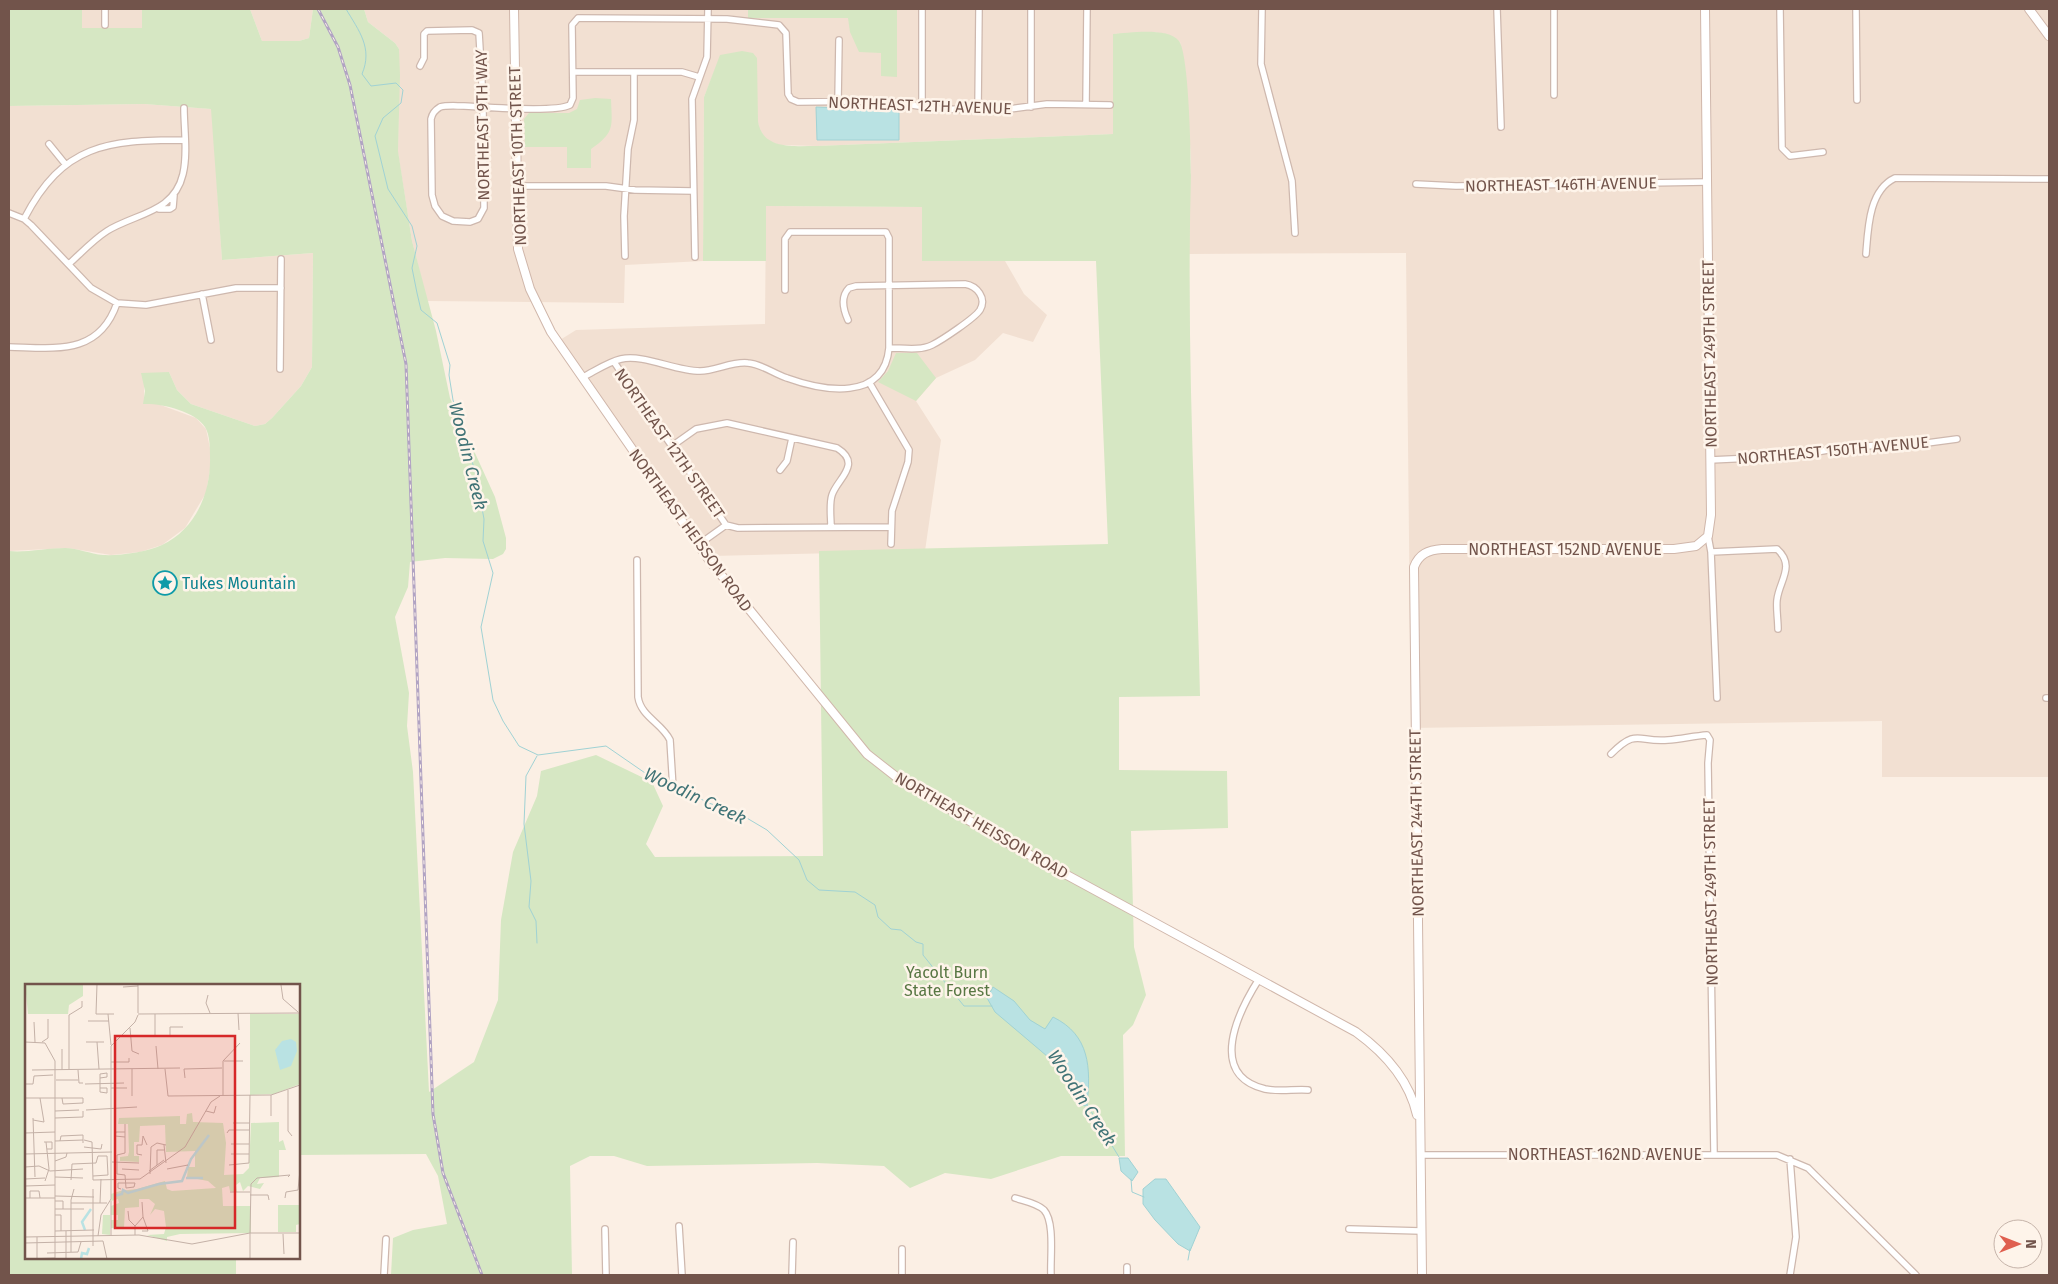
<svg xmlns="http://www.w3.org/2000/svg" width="2058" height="1284" viewBox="0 0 2058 1284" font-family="'Fira Sans',sans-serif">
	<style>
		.residential { fill: #f2e0d2 }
		.green { fill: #d6e7c3 }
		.water { fill: #b9e2e3; stroke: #a0d2d4 }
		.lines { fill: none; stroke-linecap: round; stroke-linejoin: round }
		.stream { stroke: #a0d2d4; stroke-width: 1 }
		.street-casing { stroke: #ceb8ae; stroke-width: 8 }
		.secondary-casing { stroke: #d0b7ab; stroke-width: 10 }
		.street { stroke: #fff; stroke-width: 5.5 }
		.secondary { stroke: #fff; stroke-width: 8 }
		.rail-casing { stroke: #b1a3c3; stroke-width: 3 }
		.rail { stroke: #fef4ea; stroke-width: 1; stroke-dasharray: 4; stroke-linecap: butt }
		.labels { text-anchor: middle; stroke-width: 5; stroke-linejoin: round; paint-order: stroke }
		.street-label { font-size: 16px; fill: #72544b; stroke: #fef4ea }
		.culture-label { font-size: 16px; fill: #0d838f; stroke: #fef4ea; text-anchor: start }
		.park-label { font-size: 16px; fill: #587743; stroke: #fef4ea }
		.water-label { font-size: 18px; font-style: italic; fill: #407376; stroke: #fef4ea }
		.inset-river { fill: none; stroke: #b9e2e3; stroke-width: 2.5 }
		.inset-road { fill: none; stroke: #c4b1a7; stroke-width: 1 }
		.view { fill: #d62828; fill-opacity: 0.15; stroke: #d62828; stroke-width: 2.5 }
		.inset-edge { fill: none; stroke: #72544b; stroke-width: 2.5 }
	</style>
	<rect width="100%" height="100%" fill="#fbefe4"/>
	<path class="residential" d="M82,9h60l1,19h-61z
		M250,9h63l-4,29 -10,3h-37z
		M364,9h1685v768h-167v-56l-471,7 -5,-475 -218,1 3,-95 -6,-91 -5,-26 -25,-10 -42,2v100l-296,12 -38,-1 -13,-5 -7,-9 -1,-10 -37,-66 -17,42 -1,164 -78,4 -1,38 -197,-2 -15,-60 -14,-88 1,-104 -4,-6 -27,-21z
		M144,104l68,5 10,151 91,-7 -1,114 -11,19 -29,32 -7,6 -10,2 -64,-22 -14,-14 -8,-18 -25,12v20h14l38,14 10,11 4,19v22l-4,23 -21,35 -23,17 -22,7 -29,3 -43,-7 -59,3v-445z
		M766,206l157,1 -1,54h83l19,33 23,21 -14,27 -30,-9 -28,27 -39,18 -20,23 25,39 -16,111 -213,5 -152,-216 16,-10 189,-6z"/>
	<path class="green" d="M9,9h73v19h60v-19h108l12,32h37l10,-3 4,-29h51l4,13 27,21 4,6 1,26 -2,76 14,90 24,90 14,67 45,99 11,41v11l-3,5 -10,5 -48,-1 -35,4 -2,25 -13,30 14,76 -2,33 6,46 16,320 45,-30 24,-62 3,-80 12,-68 24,-56 4,-25 55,-16 56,27 11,24 -17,38 9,13 168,-1 -4,-305 289,-7 -12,-283h-174v-54l-156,-1v55h-63l1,-164 16,-42 22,-4 11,2 4,5 1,63c4,29 35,25 59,25l296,-12v-100c16,-1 55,-7 66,7 10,13 12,113 12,134 -5,174 5,348 9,521l-81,1v73l108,1 1,57 -97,3 3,116 12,48 -13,30 -10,10 2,121h-64l-70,23 -46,-6 -35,15 -26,-22 -67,-3 -170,3 -33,-10h-24l-20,10 2,109h-181l2,-37 20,-8 34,-6 -9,-48 -12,-22 -127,1v-170h-273v273h210v17h-227v-724c15,2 39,-3 56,-3 13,0 25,6 38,7 16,1 44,-3 59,-10 34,-16 49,-53 48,-88 0,-9 0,-22 -5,-30 -10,-16 -44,-24 -62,-23l2,-13 -4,-18 28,-1 8,18 14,14 64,22 10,-2 7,-6 29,-32 11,-19 1,-114 -91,7 -11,-151 -67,-5 -135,2z
		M748,9h149v68l-16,-1v-23l-22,-1 -9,-20 -2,-14h-100z
		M595,98l16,1c1,28 4,33 -20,50v19h-24v-21h-42l-1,-28 5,-6h40l8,-4 3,-9z
		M896,353h21l19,25 -20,23 -38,-19 10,-11z"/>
	<path class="water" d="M816,107l83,3v30h-82z
		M993,987l21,14 16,19 15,9 8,-12c37,18 38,51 34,88l-3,1 -30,-44 -59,-50 -8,-14z
		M1119,1158h9l10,14 -6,9 -11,-10z
		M1155,1179h11l34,48 -10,24 -12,-7 -23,-24 -12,-16v-15z"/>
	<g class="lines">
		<path class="stream" d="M346,9c13,22 27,39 16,65l9,12 25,-3 7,7 -2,13 -18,15 -8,18 13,53 24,37 5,20 -5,22 5,25 4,17 16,13 13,42 -1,10 4,25 22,71 9,48 -1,22 10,32 -12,54 12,73 10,21 16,25 19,9 68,-9 42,29 21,5
			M675,783l31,19 34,12 27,16 32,30 8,20 12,10 36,2 20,13 3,12 13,12 10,1 15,12 7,2v11l41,51h28
			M537,943l-1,-22 -7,-14 2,-26 -7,-57 2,-48 11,-20
			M1086,1103l33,54
			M1131,1179l1,13 12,5
			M1188,1260l2,-11"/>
		<g class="street-casing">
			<path id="street" d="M105,9v16
				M922,9v98
				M1031,9v98
				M1262,9l-1,55 31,117 3,52
				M1497,9l4,118
				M1554,9v86
				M1780,9l2,139 8,8 33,-4
				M1856,9l1,91
				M420,66l4,-8v-24l3,-3 45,-1 7,3 4,67v7l1,101 -6,11 -8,3 -17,-1 -11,-5 -7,-10 -3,-11 -1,-76c1,-5 4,-9 9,-12 7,-2 16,-1 24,-1 21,1 90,7 106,-1l3,-7 -1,-73 6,-7 149,1 52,6 7,8 2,61 3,5 7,3 88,-1 52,8 64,1 45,-6 63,1
				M573,72h109l17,5
				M838,101l1,-61
				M1086,104l1,-95
				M978,109l1,-100
				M49,144l17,21
				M1416,184l40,2 251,-4
				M516,186h90l29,4 58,1
				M159,209h11l3,-2 1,-12
				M9,213l15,6 7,6 60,63 26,15 29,2 90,-17h45
				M24,219c39,-75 83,-79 160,-79
				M1866,254c2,-26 3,-64 29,-76l154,1
				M625,256l-1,-40 4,-67 6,-29v-48
				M695,257l-3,-158 15,-42 1,-48
				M69,264c12,-11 24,-24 38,-33 29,-18 67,-18 76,-57 5,-21 1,-45 1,-66
				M202,294l9,46
				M848,320c-5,-11 -8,-23 1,-32l7,-2 109,-2c12,2 22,14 15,26 -5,8 -38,30 -48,35 -12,6 -29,3 -43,3
				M9,347c46,1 90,9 108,-44
				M614,362l112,163
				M280,369l1,-110
				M583,377c12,-6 25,-15 38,-18 23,-5 54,12 79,12 16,0 32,-10 48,-8 14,1 26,11 39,15 36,13 97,24 102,-30v-110l-3,-6h-96l-5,7v51
				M869,382l40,68 -1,12 -16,49 -1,33
				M672,446l24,-17 31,-6 110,25c26,16 0,31 -5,47 -3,9 -1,22 -1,32
				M1710,460l84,-4 51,-9 82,-4 30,-4
				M780,470l7,-9 5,-23
				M726,525l12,3 153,-1
				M1708,536l3,16 6,146
				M698,545l28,-20
				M1711,552l66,-3c19,17 2,32 0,51 -1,9 1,19 1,29
				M637,560l1,137c3,20 24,26 32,43l3,48
				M2046,698h3
				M1611,754c27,-27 27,-11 57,-14 13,-1 26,-4 39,-5l3,5 -2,23 6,390
				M1259,979c-21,33 -52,96 6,110 14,3 29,0 43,1
				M1420,1155h357l31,13 108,107
				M1790,1159l6,78 -6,38
				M1015,1198c9,3 22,5 29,12 11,12 6,49 7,65
				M679,1226l3,49
				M605,1229l1,46
				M1349,1229l72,2
				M902,1249v26
				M384,1275l2,-36
				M792,1275l1,-33
				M1127,1275v-8"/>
		</g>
		<g class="secondary-casing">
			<path id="secondary" d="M514,9l4,240 12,40 21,43 158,228 158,194 32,25 96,57 361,196c29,21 53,47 61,83
				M2029,9l20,27
				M1422,1275l-8,-708c5,-13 14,-17 28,-18h232l22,-3 12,-10 3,-21 -6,-506"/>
		</g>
		<use href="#street" class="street"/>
		<use href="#secondary" class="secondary"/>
		<g class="rail-casing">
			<path id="rail" d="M318,9l20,38 12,38 56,279 27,750 10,59 39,102"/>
		</g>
		<use href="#rail" class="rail"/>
	</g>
	<defs>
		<g id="sight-ring" transform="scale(1.25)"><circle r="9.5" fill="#fef4ea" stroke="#0f9aa8" stroke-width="1.5"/><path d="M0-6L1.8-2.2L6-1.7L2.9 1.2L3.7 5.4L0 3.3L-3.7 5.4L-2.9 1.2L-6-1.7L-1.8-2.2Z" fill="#0f9aa8"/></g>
	</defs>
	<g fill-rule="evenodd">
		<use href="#sight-ring" x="165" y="583"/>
	</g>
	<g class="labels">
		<g class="street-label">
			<text transform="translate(920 105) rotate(2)" y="6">NORTHEAST 12TH AVENUE</text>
			<text transform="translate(482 125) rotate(-91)" y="6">NORTHEAST 9TH WAY</text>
			<text transform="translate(517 156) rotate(-92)" y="6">NORTHEAST 10TH STREET</text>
			<text transform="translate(1561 184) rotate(-1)" y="6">NORTHEAST 146TH AVENUE</text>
			<text transform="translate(1709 354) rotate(-91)" y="6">NORTHEAST 249TH STREET</text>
			<text transform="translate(670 443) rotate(55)" y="6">NORTHEAST 12TH STREET</text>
			<text transform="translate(1833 450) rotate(-5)" y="6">NORTHEAST 150TH AVENUE</text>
			<text transform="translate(691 530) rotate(54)" y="6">NORTHEAST HEISSON ROAD</text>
			<text x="1565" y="555">NORTHEAST 152ND AVENUE</text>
			<text transform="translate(1416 823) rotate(-91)" y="6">NORTHEAST 244TH STREET</text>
			<text transform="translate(982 825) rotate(30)" y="6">NORTHEAST HEISSON ROAD</text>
			<text transform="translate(1710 892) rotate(-91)" y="6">NORTHEAST 249TH STREET</text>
			<text x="1605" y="1160">NORTHEAST 162ND AVENUE</text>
		</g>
		<g class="culture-label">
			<text x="182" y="589">Tukes Mountain</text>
		</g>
		<g class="park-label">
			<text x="947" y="978">Yacolt Burn<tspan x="947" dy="18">State Forest</tspan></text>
		</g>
		<g class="water-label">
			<text transform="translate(468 456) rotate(76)" y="6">Woodin Creek</text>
			<text transform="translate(695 796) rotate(25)" y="6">Woodin Creek</text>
			<text transform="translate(1082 1098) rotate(57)" y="6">Woodin Creek</text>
		</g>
	</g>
	<g transform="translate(25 984)">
		<rect width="275" height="275" fill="#fbefe4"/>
		<path d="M0,0h58v12l-14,9 -1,9h-40zM225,30h50v70l-26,10 -24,1zM167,129l1,9 30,1 3,20 -2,32 19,-1 6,-6 2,-45 28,-1v20l4,-2 3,10h-7v27l-19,1 -3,6 7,-1 -4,6 -12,-3 -5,5 -3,-9 -4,3 1,7 -7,-1 -1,-5 -7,2 1,18h28v27l-71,1 -13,3v4l-20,-6 17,-1 2,-7 -2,-16 -9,-2 -5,6 5,-11 -6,-5h-10v8l-14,1 -1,20h-13v-8h7v-5h-7v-9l8,-3 -1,-4 -7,2v-7l9,-3 17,-2 28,-8 2,8 5,2 44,-3 -8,-7 -21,-4 1,-10h7v-16l-29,1 -1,-27 -25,1 -1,16h-5v14h5v6l-19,-1v-4l8,-1 1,-4 -1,-28h-10l1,-6 61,-2v8h6l1,-10zM253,221h22v19l-4,1v7h-18zM78,231h7v20l-8,-1z" fill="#d6e7c3"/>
		<path d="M266,55l5,3 1,9 -6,15 -11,4 -5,-20 7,-9z" fill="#b9e2e3"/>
		<path class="inset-river" d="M161,194h17M89,212l8,-2 1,-4 5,3 31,-9 23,-3 9,-22 18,-24M60,246l-3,-8 9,-13M56,275l1,-6 5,1 2,-6"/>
		<path class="inset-road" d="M72,0l-1,30h18M113,0v29M256,1l2,14 15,13M98,3l15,-1M183,11l-2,8 4,10M213,29l1,17M83,30l3,31M113,30l162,-1M130,30v23M63,37h21M9,38l1,20M105,44l2,23 7,3M145,53v-10h13M0,58l20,1 10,18v175M17,58l6,-4v-19M61,58h18M72,58l2,27M131,62l2,23M37,65v21M198,77l17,-18M199,77h19M86,78h18v-4M107,85v27M140,85l3,27 103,-1 29,-10M7,86l148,-2M44,86v-55l13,-8v-6M53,86l1,13h4M75,94l7,-1v-4l-7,1v18l7,1v-5h-7M160,94l-1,-9 38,-1M31,96h22M0,100h8l1,-8 19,-1M60,100l39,-1M86,104h16M263,106v41l4,5M198,112v-35M0,114h31M31,114h27v5l-20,1 -1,-6M61,126l51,-3M30,127l24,-1M181,127l8,2 2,-7M246,132v-21M8,134l2,59M30,134l28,-1v-6M8,136l11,2 -4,-24M208,139h17M100,140v29l-8,2v19l8,1 1,13 8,-1 1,-4M100,148h-9l-1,4 10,1M0,149l30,-1M202,149l2,-3h21M59,156l8,2 1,38 47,-1 45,-32 26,-45 9,-6M30,157l28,-1M35,157l1,-5 22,-1v8M19,158h8v7h-5M206,160h18M117,161l1,-9 4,9M117,161h-5v9l5,1M139,161l2,18M59,163l17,2 1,-5M126,163l6,-4 9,2M0,170l87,-2M206,170h18M30,177l11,-4 1,-4M87,178l27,1M132,181v-15h7M204,181l20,-2 1,-68M0,183l14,-1 11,5 33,-2M97,185l17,1M142,185l21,-4M124,187l15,-11M125,190l1,-27M30,193l28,1M263,193l2,-2 -33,3 -6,6 -1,49h50M0,195l20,-1M46,196l1,-16 24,-1 2,-7h9l1,19 -15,1M20,197l4,-12 -3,-27M0,202l30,-1M68,205v57M96,205l-3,-1v-5h17M205,208h20M225,211h18l1,5M30,212l39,1M0,214h30M5,214v-7h9l1,7M260,214l1,-6 12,-2 2,-20M30,217h8v8M86,217v34M117,218l1,15M46,219h36M75,219l1,-24M30,225h29M103,227l1,9 6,6M30,231h6v16M30,247l39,-1M117,247h6l-5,-14M258,250l1,20M110,251v-9l8,-9M73,252l3,-21 10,-16v-153l24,-24 3,-7M0,253l114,-2 53,9 58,-11v26M78,257l4,18M0,259l78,-2M46,268v-52l3,-11M22,269l31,-1 3,-10M2,275l28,-1M12,275v-22M30,275v-23M41,275v-28"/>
		<path class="view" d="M90,52h120v192h-120z"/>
		<rect width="275" height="275" class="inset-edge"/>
	</g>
	<rect width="2058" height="1284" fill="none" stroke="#72544b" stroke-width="20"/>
	<g transform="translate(2018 1244) rotate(90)"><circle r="24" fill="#fef4ea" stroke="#c6b4aa"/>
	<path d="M0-4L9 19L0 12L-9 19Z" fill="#df5f4f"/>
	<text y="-8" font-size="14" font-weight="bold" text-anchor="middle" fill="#72544b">N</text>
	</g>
</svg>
